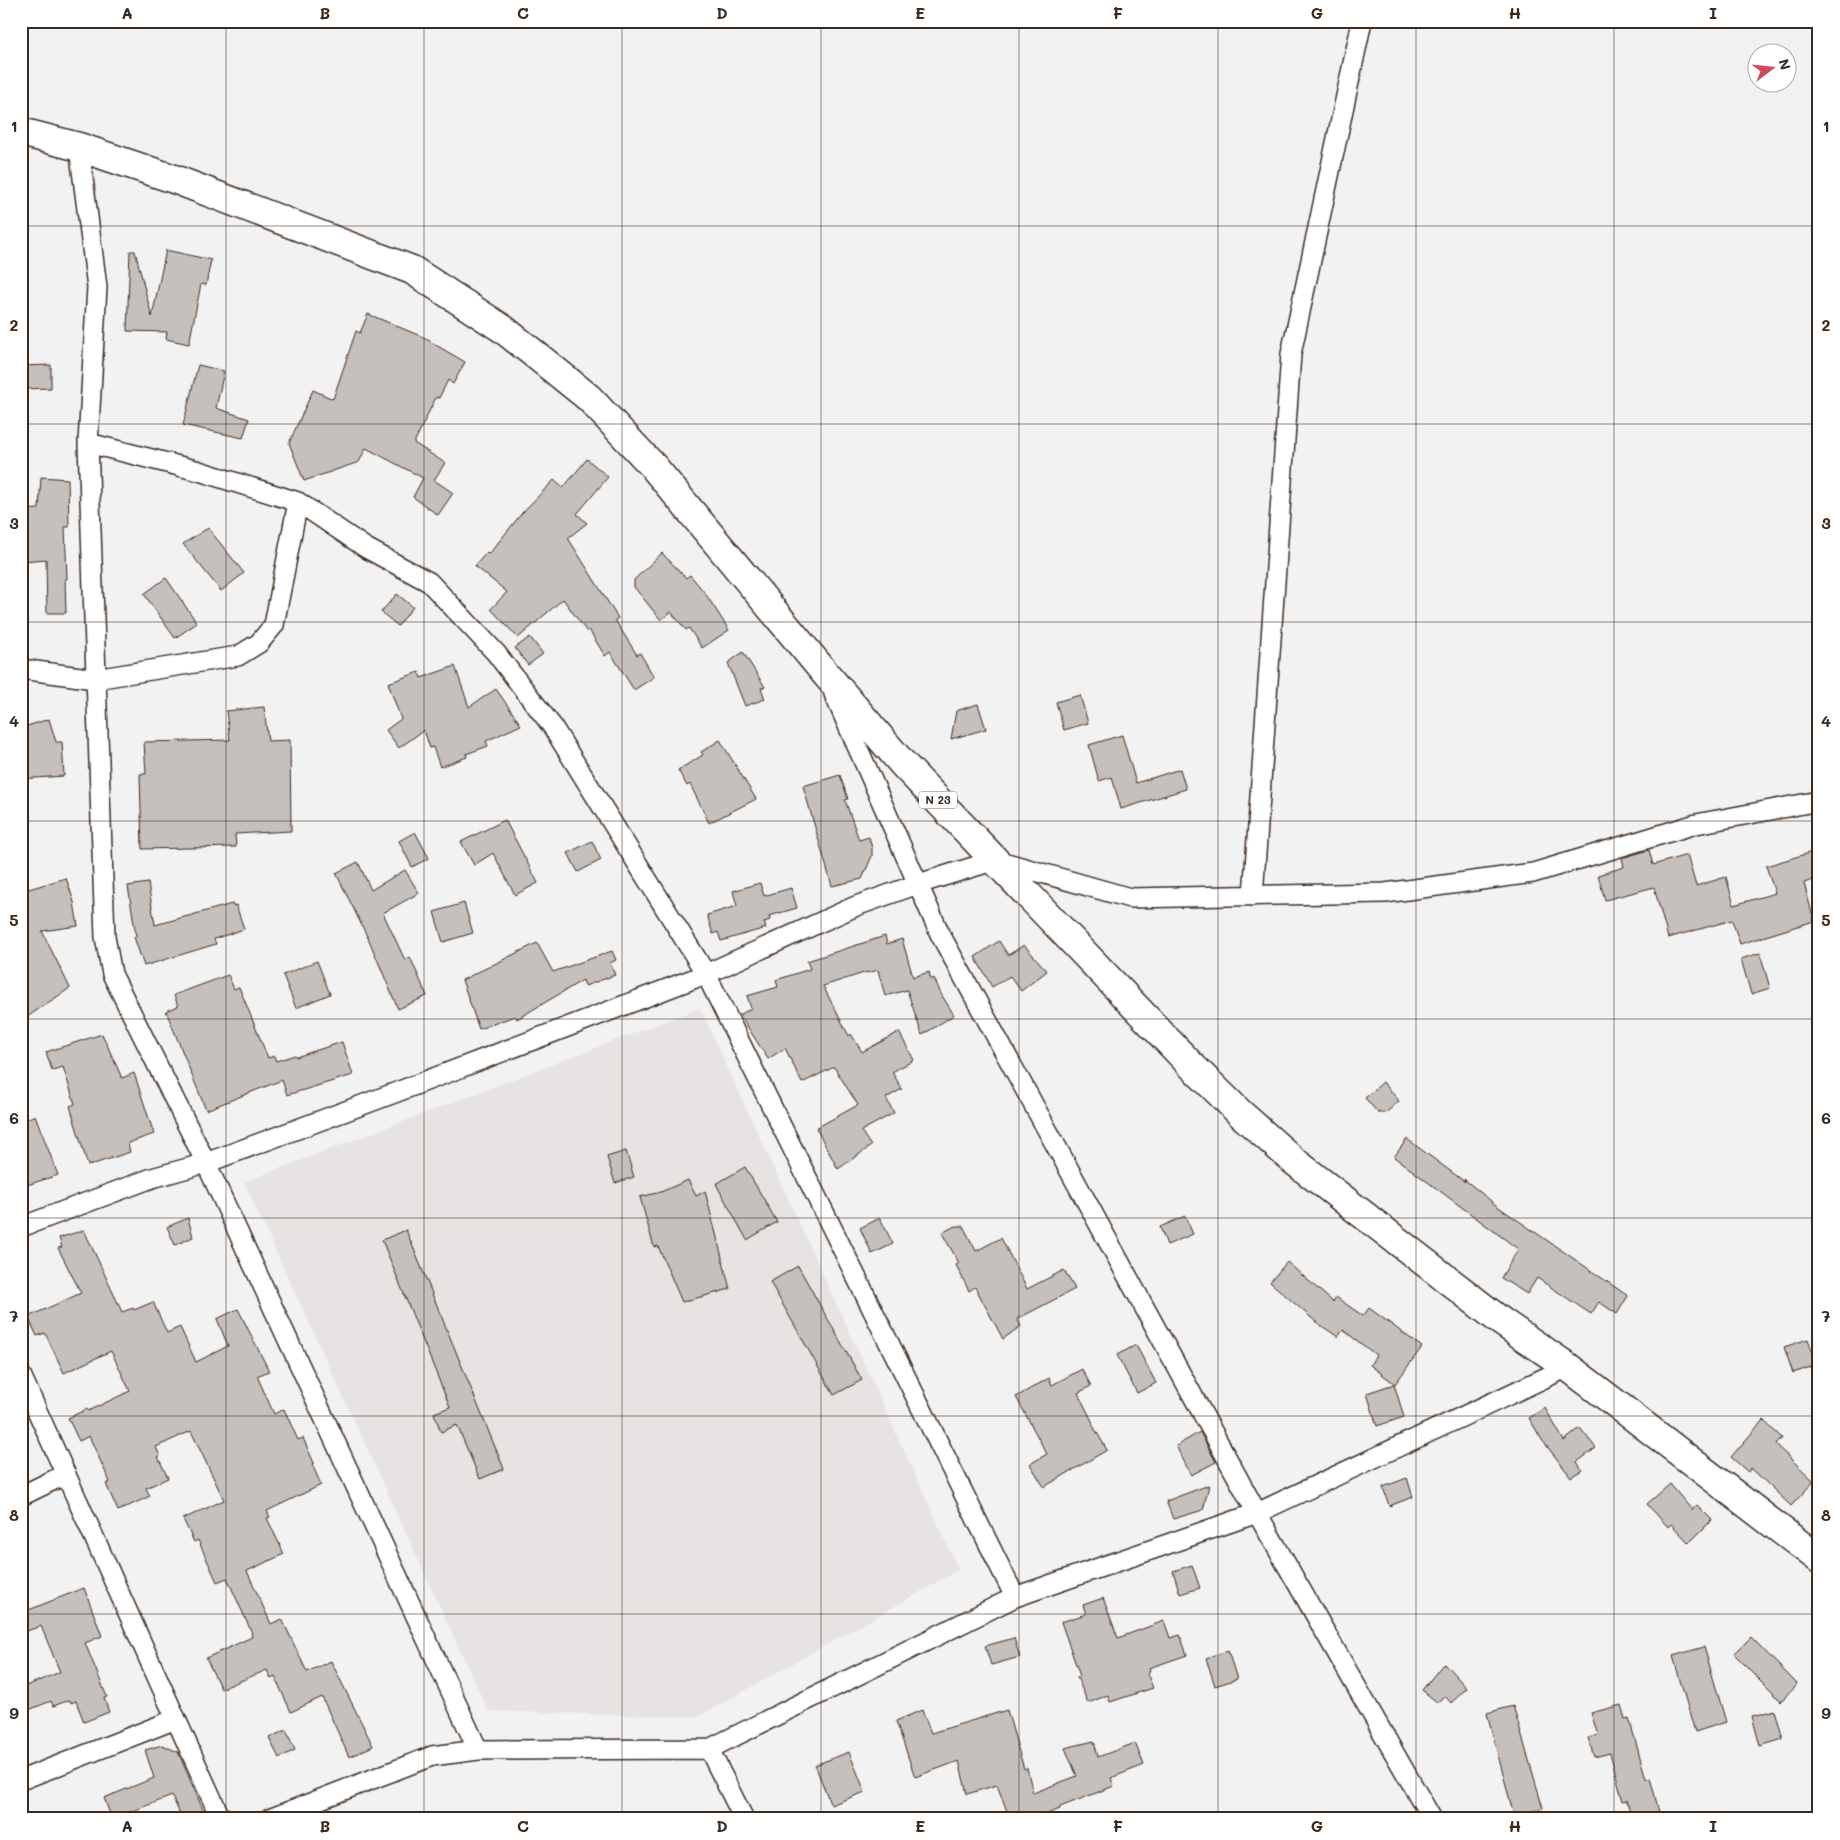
<svg xmlns="http://www.w3.org/2000/svg" width="1840" height="1840" viewBox="0 0 1840 1840" font-family="Mali,sans-serif">
	<style>
		.built { fill: #e6e3e2 }
		.building { fill: #c6c0bd; stroke: #3b2a1e }
		.lines { fill: none; stroke-linecap: round; stroke-linejoin: round }
		.street-casing { stroke: #3b2a1e; stroke-width: 22 }
		.primary-casing { stroke: #3b2a1e; stroke-width: 31 }
		.street { stroke: #fff; stroke-width: 19 }
		.primary { stroke: #fff; stroke-width: 28 }
		.grid { fill: none; stroke: #3b2a1e; stroke-width: 1; stroke-opacity: 0.55 }
		.labels { text-anchor: middle; stroke-width: 4; stroke-linejoin: round; paint-order: stroke }
		.shield { fill: #fff; stroke: #766a62; stroke-width: 1 }
		.shield-label { font-size: 11px; font-weight: bold; fill: #3b2a1e }
		.neatline { fill: none; stroke: #3b2a1e; stroke-width: 2 }
		.grid-label { font-size: 16px; text-anchor: middle; font-weight: bold; fill: #3b2a1e }
	</style>
	<rect width="100%" height="100%" fill="#f3f2f2"/>
	<filter id="ink" filterUnits="userSpaceOnUse"><feTurbulence type="fractalNoise" baseFrequency=".02" numOctaves="2"/><feDisplacementMap in="SourceGraphic" scale="10" xChannelSelector="R" yChannelSelector="G"/><feConvolveMatrix kernelMatrix="1 2 1 2 8 2 1 2 1" color-interpolation-filters="sRGB"/></filter>
	<g filter="url(#ink)">
		<path class="built" d="M700,1008l259,562 -261,147 -210,-6 -244,-529z"/>
		<path class="building" d="M166,250l45,10 -5,25 -5,-1 -12,60 -23,-5 1,-7 -40,-1 3,-80h5l17,66z
			M368,314l62,26 -1,1 36,21 -12,22 -5,-4 -9,18 -3,-1 -22,46 31,20 -11,17 19,13 -15,22 -25,-18 10,-19 -57,-30 -7,14 -55,19 -15,-38 24,-53 20,9 23,-68 4,2z
			M51,365v23l-30,1v-23z
			M198,365l26,6 -8,37 33,11 -6,19 -60,-13z
			M587,459l21,18 -31,37 10,9 -19,15 50,80 -3,2 22,35 3,-2 14,24 -20,13 -24,-38 -5,4 -16,-26 -2,2 -24,-33 -45,39 -27,-29 16,-17 -32,-26 12,-14 2,2 33,-41 32,-33 9,8z
			M41,477l27,2 1,48h-4l2,52h-2l1,34h-19l-1,-54 -23,2 -2,-51 18,-1z
			M208,528l36,45 -23,18 -38,-47z
			M662,553l24,25 4,-3 15,18 24,37 -27,18 -13,-20 -3,2 -15,-18 -10,8 -27,-33v-7z
			M166,578l31,45 -22,15 -31,-44z
			M397,594l16,13 -15,19 -17,-14z
			M530,637l13,17 -15,11 -13,-17z
			M743,652l22,35 -4,1 4,11 -20,7 -17,-43z
			M455,666l14,41 27,-18 25,36 -35,16 2,5 -22,8 1,3 -27,10 -7,-20 -3,1 -6,-18 -25,18 -13,-18 15,-11 -13,-36 31,-11 2,6z
			M1080,695l8,28 -24,7 -8,-28z
			M978,704l8,25 -35,10 5,-28z
			M264,707l4,34 22,-1 1,91 -56,3 1,13 -94,2 -2,-75h6l-2,-32 86,-2 -4,-29z
			M49,719l7,23h6l2,34 -43,3v-51z
			M1122,735l14,48 44,-14 6,20 -65,20 -9,-32 -13,4 -10,-36z
			M720,740l36,59 -47,24 -19,-39 -3,2 -9,-16 25,-15 -2,-3z
			M840,775l8,24 -3,1 14,40 10,-3 3,11v8l-10,23 -30,7 -29,-100z
			M505,820l33,63 -23,12 -22,-42 -19,12 -13,-23z
			M415,832l14,26 -17,9 -13,-26z
			M592,841l9,19 -23,12 -10,-19z
			M1649,850l4,15 34,-10 9,31 30,-9 8,28 41,-12 -9,-27 53,-16v28l-15,5 10,38 -74,23 -8,-24 -64,18 -14,-51 -49,13 -7,-25 26,-8 -2,-9z
			M358,862l13,28 34,-20 14,23 -36,20 22,47 5,-3 17,39 -29,13 -29,-69 -33,-67z
			M66,878l8,24 4,24 -36,5 28,57 -49,33v-132l1,2z
			M148,883l7,42 77,-21 1,2 3,-1 8,24 -30,10 2,5 -72,22 -10,-29 2,-1 -8,-50z
			M760,883l4,13 27,-8 6,20 -28,8 1,4 -6,2 2,6 -45,13 -3,-9 -5,2 -6,-19 30,-9 -4,-15z
			M464,903l9,30 -30,9 -9,-30z
			M885,936l2,8 15,-5 11,38 16,-5 2,8 3,-2 7,16 13,21 -32,20 -15,-45 -22,6 -7,-26 -10,3 -1,-1 -44,14 26,50 2,-2 11,18 37,-20 15,28 -22,12 10,17 -16,9 8,15 -33,18 10,15 -33,23 -22,-41 42,-23 -24,-38 -32,16 -17,-35 -17,11 -28,-44 11,-7 -4,-12 31,-9 -2,-7 34,-11 -3,-8z
			M999,941l9,14 16,-10 23,26 -26,20 -11,-15 -18,11 -17,-30z
			M537,943l16,29 59,-21 4,9 -6,3 5,12 -30,11 -2,-6 -66,39 -2,-3 -36,13 -17,-49z
			M1760,953l10,35 -19,6 -10,-35z
			M317,961l13,33 -34,14 -13,-33z
			M228,975l6,14 5,-2 29,71 6,-2 2,5 19,-6 1,2 46,-15 11,33 -66,20 -5,-15 -76,30 -40,-99 12,-5 -4,-11z
			M102,1034l20,44 12,-5 20,61 -26,9 2,9 -42,14 -18,-60 5,-2 -12,-37 -11,3 -6,-18z
			M1383,1082l16,19 -13,12h-8l-13,-15z
			M35,1115l23,60 -37,12v-65z
			M1407,1139l58,43 -1,-3 33,27 131,90 -11,18 -18,-12 -8,12 -54,-36 -10,16 -26,-16 17,-29 -124,-92z
			M626,1151l8,26 -19,6 -8,-26z
			M745,1167l32,55 -30,18 -31,-56z
			M688,1180l8,16 9,-5 25,98 -48,13 -24,-56 -4,1 -14,-50 21,-5z
			M1185,1216l8,18 -26,11 -7,-18z
			M188,1218l5,19 -18,8 -8,-18z
			M880,1218l13,26 -21,10 -12,-26z
			M955,1226h8l13,25 25,-13 26,51 37,-19 11,19 -58,30 4,7 -18,13 -28,-52 -6,4 -13,-26 3,-2 -17,-30z
			M84,1230l38,82 11,-4 1,2 19,-8 14,31 13,-6 16,35 32,-16 -11,-27 21,-10 31,62 -12,5 17,38 10,-5 14,31 5,-2 11,25 -2,1 9,21 -54,26 3,6 -3,1 17,36 -37,17 24,53 11,-5 25,53 24,-11 42,85 -24,11 -27,-60 -31,15 -16,-35 -4,2 -4,-9 -46,19 -15,-31 46,-21 -1,-3 1,-1 -25,-55 -10,4 -19,-42 -4,2 -11,-23 41,-19 -33,-69 -35,16 4,9 -2,1 10,21 -22,10 4,8 -32,15 -12,-27 4,-2 -21,-46 -10,5 -11,-23 19,-9 1,2 42,-20 -19,-40 -47,22 -19,-40 -8,3 -9,-19 53,-24 -23,-45 4,-1 -3,-9z
			M406,1230l98,239 -24,10 -23,-54 -16,7 -7,-19 16,-6 -68,-167z
			M1287,1262l46,40 3,-5 27,19 6,-8 53,39 -27,37 -25,-19 6,-10 -33,-25 -5,7 -22,-15 -46,-40z
			M798,1266l64,114 -28,15 -64,-113z
			M1808,1339l9,26 -24,8 -9,-26z
			M1136,1345l20,38 -19,10 -20,-38z
			M1082,1369l9,17 -13,7 15,30 -1,1 15,26 -63,37 -14,-23 17,-10 -31,-57 33,-19 3,7z
			M1394,1384l10,33 -27,9 -10,-33z
			M1545,1408l19,33 16,-13 16,20 -19,14 5,8 -11,7 -29,-37 -13,-22z
			M1763,1420l19,18 -6,7 38,36 -23,25 -40,-38 -3,4 -17,-15z
			M1200,1432l16,30 -25,13 -15,-29z
			M1407,1478l6,19 -24,9 -6,-19z
			M1670,1484l22,26 5,-5 15,15 -23,23 -18,-19 -3,3 -21,-23z
			M1209,1485l-6,25 -30,9 -7,-18z
			M1192,1565l8,23 -20,6 -7,-23z
			M84,1588l18,48 -17,7 22,54 -3,1 5,14 -25,10 -8,-21 -5,2 -1,-3 -17,6 -2,-5 -30,12v-25l39,-16 -19,-46 -20,7v-20z
			M1103,1598l15,40 46,-17 6,17 10,-3 7,20 -38,13 1,3 -3,2 6,15 -43,14 -2,-7 -20,8 -11,-26 3,-1 -19,-54 25,-8 -3,-9z
			M1751,1637l46,47 -16,17 -47,-47z
			M1014,1638l6,19 -29,8 -6,-19z
			M1704,1647l22,75 -31,10 -22,-76z
			M1228,1651l9,28 -22,7 -9,-28z
			M1444,1663l23,25 -16,15 -6,-7 -7,7 -16,-13z
			M1621,1705l4,14 4,-1 17,61 4,-1 11,41h-30l-4,-19 -4,1 -13,-48 -16,4 -6,-19 10,-3 -7,-22z
			M1513,1706l30,102 -29,8 -27,-103z
			M922,1710l9,23 76,-23 17,59 3,-1 6,25 44,-17 -12,-28 29,-7 4,16 37,-14 9,22 -33,13 3,8 -54,21v2l-26,10h-24l-13,-34 -30,9 -8,-33 -44,16 -19,-56z
			M1775,1710l8,29 -23,7 -8,-30z
			M286,1730l9,20 -16,8 -10,-20z
			M162,1745l16,7 29,67h-25l-10,-23 -60,23 -8,-21 50,-20 -9,-28z
			M849,1752l16,40 -34,13 -16,-40z"/>
		<g class="lines">
			<g class="street-casing">
				<path id="street" d="M79,147l18,140 -9,156 17,494 7,37 94,189 272,587
					M88,443l111,28 99,31 68,46 63,34 67,71 56,73 154,248 309,623
					M21,669l74,10 143,-23 21,-13 15,-18 24,-123
					M834,694l106,240 317,579 175,306
					M1253,896l38,-542 71,-333
					M21,1227l131,-49 54,-15 191,-71 309,-118 150,-68 62,-22 78,-24 134,38 255,-5 148,-20 163,-49 123,-23
					M21,1375l200,444
					M21,1496l45,-22
					M709,1749l35,70
					M21,1780l155,-61
					M269,1819l163,-63 46,-6 231,-1 306,-152 242,-84 311,-146"/>
			</g>
			<g class="primary-casing">
				<path id="primary" d="M21,132l58,15 95,32 238,91 91,59 49,39 37,30 64,68 172,207 77,90 288,301 51,50 53,47 208,161 66,45 251,192"/>
			</g>
			<use href="#street" class="street"/>
			<use href="#primary" class="primary"/>
		</g>
	</g>
	<path class="grid" d="M226,21v1798M424,21v1798M622,21v1798M821,21v1798M1019,21v1798M1218,21v1798M1416,21v1798M1614,21v1798M21,226h1798M21,424h1798M21,622h1798M21,821h1798M21,1019h1798M21,1218h1798M21,1416h1798M21,1614h1798"/>
	<g class="labels">
		<rect class="shield" x="919" y="791.5" width="38" height="17" rx="4"/>
		<g class="shield-label">
			<text x="938" y="804">N 23</text>
		</g>
	</g>
	<rect width="1840" height="1840" fill="none" stroke="#fff" stroke-width="55"/>
	<g transform="translate(1772 68) rotate(74)"><circle r="24" fill="#ffffff" stroke="#b1aaa5"/>
	<path d="M0-4L9 19L0 12L-9 19Z" fill="#d1495b"/>
	<text y="-8" font-size="14" font-weight="bold" text-anchor="middle" fill="#3b2a1e">N</text>
	</g>
	<rect x="28" y="28" width="1784" height="1784" class="neatline"/>
	<g class="grid-label">
		<text x="127" y="19">A</text>
		<text x="325" y="19">B</text>
		<text x="523" y="19">C</text>
		<text x="722" y="19">D</text>
		<text x="920" y="19">E</text>
		<text x="1118" y="19">F</text>
		<text x="1317" y="19">G</text>
		<text x="1515" y="19">H</text>
		<text x="1713" y="19">I</text>
		<text x="14" y="132">1</text>
		<text x="1826" y="132">1</text>
		<text x="14" y="331">2</text>
		<text x="1826" y="331">2</text>
		<text x="14" y="529">3</text>
		<text x="1826" y="529">3</text>
		<text x="14" y="727">4</text>
		<text x="1826" y="727">4</text>
		<text x="14" y="926">5</text>
		<text x="1826" y="926">5</text>
		<text x="14" y="1124">6</text>
		<text x="1826" y="1124">6</text>
		<text x="14" y="1322">7</text>
		<text x="1826" y="1322">7</text>
		<text x="14" y="1521">8</text>
		<text x="1826" y="1521">8</text>
		<text x="14" y="1719">9</text>
		<text x="1826" y="1719">9</text>
		<text x="127" y="1832">A</text>
		<text x="325" y="1832">B</text>
		<text x="523" y="1832">C</text>
		<text x="722" y="1832">D</text>
		<text x="920" y="1832">E</text>
		<text x="1118" y="1832">F</text>
		<text x="1317" y="1832">G</text>
		<text x="1515" y="1832">H</text>
		<text x="1713" y="1832">I</text>
	</g>
</svg>
